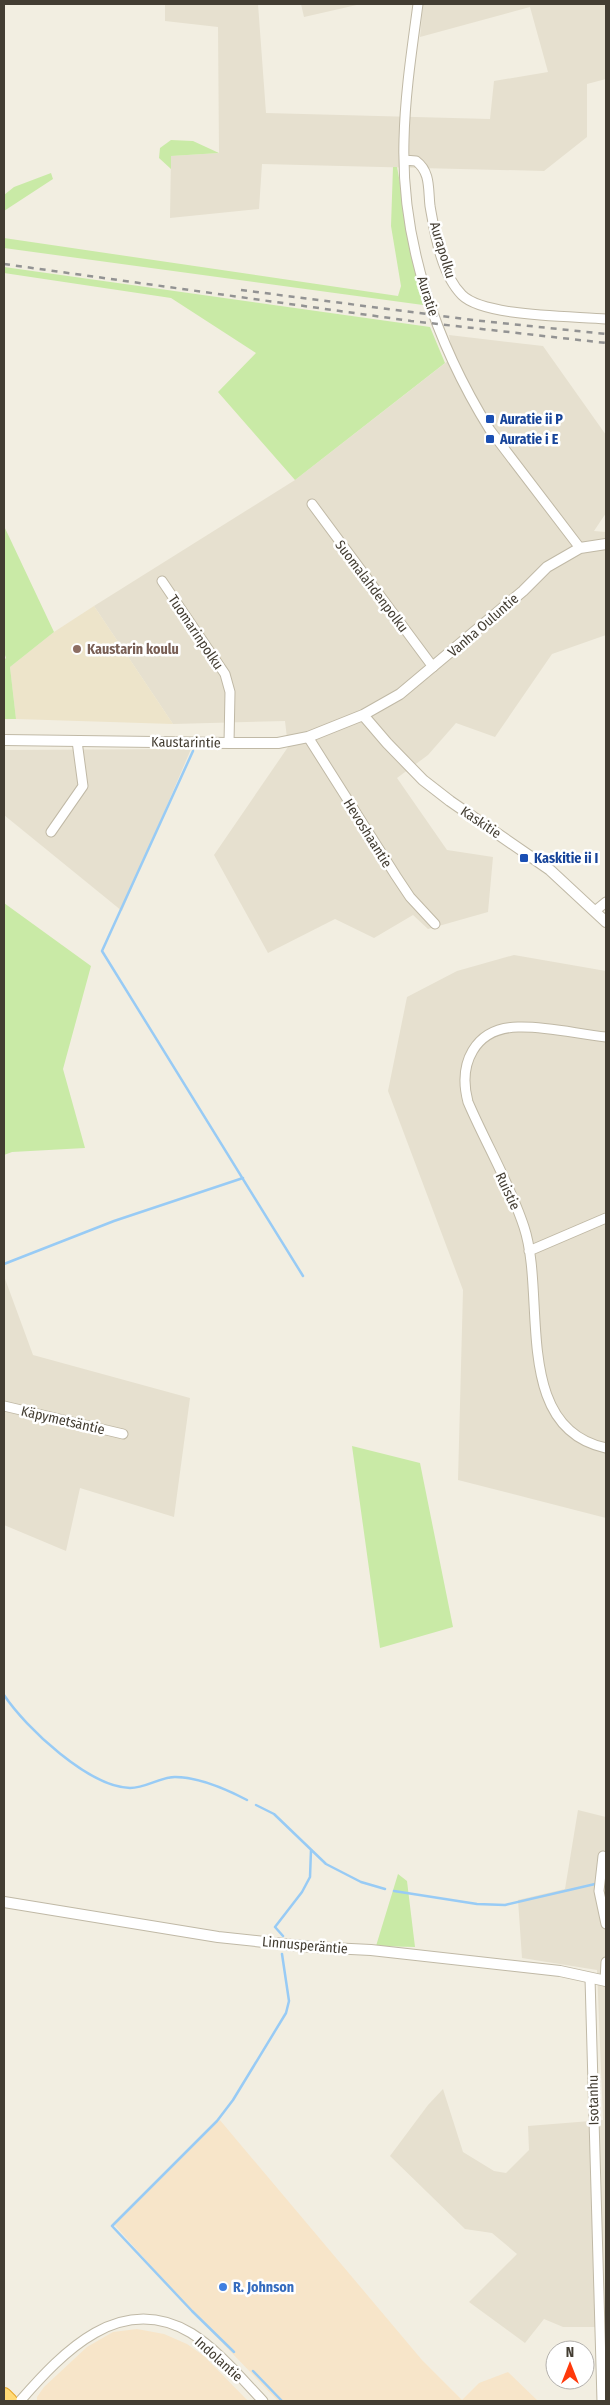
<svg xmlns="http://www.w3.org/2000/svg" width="610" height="2405" viewBox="0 0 610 2405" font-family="'Fira Sans Condensed',sans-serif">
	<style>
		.residential { fill: #e6e0cf }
		.commercial { fill: #f7e5c9 }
		.education { fill: #ede4ca }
		.green { fill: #c9eaa6 }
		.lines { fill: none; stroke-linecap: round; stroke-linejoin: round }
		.stream { stroke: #98cbf5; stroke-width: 2.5 }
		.minor-casing { stroke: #c0b9a6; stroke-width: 11 }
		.tertiary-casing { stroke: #c0b9a6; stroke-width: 12 }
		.trunk-casing { stroke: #e7a726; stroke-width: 16 }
		.minor { stroke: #fff; stroke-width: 9 }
		.tertiary { stroke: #fff; stroke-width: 10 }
		.trunk { stroke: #ffda76; stroke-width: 14 }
		.rail { stroke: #939393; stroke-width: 2.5; stroke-dasharray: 6 6; stroke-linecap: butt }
		.transit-dot { fill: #1a4fb4; stroke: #fff; stroke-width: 2 }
		.education-dot { fill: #8d6e63; stroke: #fff; stroke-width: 2 }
		.shop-dot { fill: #3f7fe0; stroke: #fff; stroke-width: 2 }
		.labels { text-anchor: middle; stroke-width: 5; stroke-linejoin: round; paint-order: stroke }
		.street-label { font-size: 14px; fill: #433d32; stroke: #fff }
		.transit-label { font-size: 14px; font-weight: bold; fill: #164399; stroke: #fff; text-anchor: start }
		.education-label { font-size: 14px; font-weight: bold; fill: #785e54; stroke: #fff; text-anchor: start }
		.shop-label { font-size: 14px; font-weight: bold; fill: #366cbe; stroke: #fff; text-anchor: start }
	</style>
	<rect width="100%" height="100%" fill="#f2eee1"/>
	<path class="residential" d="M165,4h93l8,109 224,6 4,-38 54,-9 -18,-65 -110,30 3,-33h183v75l-19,5v53l-43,34 -282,-7 -3,45 -89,9 1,-62 48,-3 -1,-126 -53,-6z
		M301,4h60l-57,13z
		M449,335l94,11 63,89v78l-12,18 12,1v103l-54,19 -57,83 -39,-14 -28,32 -31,23 50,72 46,7 -5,55 -60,17 -15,-14 -39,23 -39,-19 -67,34 -54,-98 74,-108 -3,-26 -112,3 -79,-118 201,-126 158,-123z
		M191,749l-69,162 -118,-96v-65z
		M514,955l92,16v547l-148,-38 5,-190 -75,-199 19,-94 50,-26z
		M4,1276l29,79 157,43 -16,119 -94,-29 -14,63 -62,-26z
		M578,1810l28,7v510h-43l-19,-8 -19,24 -56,-41 48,-48 -25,-21 -27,-4 -75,-73 38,-51 15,-16 20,63 31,19 12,2 23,-23 -1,-24 75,-6 -6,-150 -75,-12 -4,-58 47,-11z"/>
	<path class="commercial" d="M219,2119l203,241 40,40 17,-17 29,-11 30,29h-260l-97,-101 -68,-77z
		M137,2329l27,5 23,10 17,12 44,45h-211v-4l7,-10 43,-40 26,-15z"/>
	<path class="education" d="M94,606l79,118 -157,-5 -6,-52 44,-35z"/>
	<path class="green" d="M171,140l22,1 26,12 -48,3v13l-12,-11 1,-10z
		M393,167h4l26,138 -419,-57v-10l394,58 3,-10 -10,-60z
		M51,173l2,6 -49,32v-16l10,-8z
		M4,267l426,60 15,36 -150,117 -77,-88 38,-39 -85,-55 -167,-25z
		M4,526l50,106 -44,35 6,52h-12v-59l2,-2 -2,-6z
		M4,903l87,63 -28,103 22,79 -73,4 -8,3z
		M352,1446l68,17 33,164 -73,21z
		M398,1874l9,7 8,66 -39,-1z"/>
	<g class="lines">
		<path class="stream" d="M193,751l-91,200 201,325
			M4,1264l110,-43 129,-43
			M4,1695c22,33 85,92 126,93 16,0 30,-11 45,-11 24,0 51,12 72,23
			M256,1805l18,9 52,50 35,18 24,7
			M394,1891l83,13 28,1 90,-21
			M283,1936l-8,-9 27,-35 8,-15 1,-27
			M234,2352l-42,-41 -80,-85 105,-105 16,-21 53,-87 3,-12 -7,-47
			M253,2371l29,30"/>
		<g class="minor-casing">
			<path id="minor" d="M418,4c-6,45 -13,90 -14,136 -3,103 32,203 86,290l90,118
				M404,160l12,1c15,11 12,29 14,45 5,28 11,68 32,89 22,22 111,21 144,24
				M312,504l121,163
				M162,581l63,93 5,18 -1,51
				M308,737l88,139 14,21 25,27
				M51,832l32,-46 -6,-45
				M595,911l11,-9
				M606,1037c-29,-3 -58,-11 -88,-10 -44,1 -60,37 -50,75 18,42 42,82 56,125 23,69 -13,201 82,221
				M529,1251l77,-33
				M4,1406l119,28
				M603,1856l-4,35 7,33
				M590,1978l12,423
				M605,1981l1,-19
				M20,2401c43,-49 100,-110 171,-68 27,17 50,45 72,68"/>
		</g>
		<g class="tertiary-casing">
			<path id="tertiary" d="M363,715l24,28 36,37 27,21 100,69 56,52
				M4,740l225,3h49l30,-6 55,-22 37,-21 123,-103 24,-24 33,-19 26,-4
				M4,1902l214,35 93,10 60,3 189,21 46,10"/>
		</g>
		<g class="trunk-casing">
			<path id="trunk" d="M4,2395l6,6"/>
		</g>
		<use href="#minor" class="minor"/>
		<use href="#tertiary" class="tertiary"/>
		<use href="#trunk" class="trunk"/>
		<path class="rail" d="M4,264l407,57 195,22
			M241,290l232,30 133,14"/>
	</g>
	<g class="transit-dot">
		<rect x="485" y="414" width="10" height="10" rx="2.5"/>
		<rect x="485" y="434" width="10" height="10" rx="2.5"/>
		<rect x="519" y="853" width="10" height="10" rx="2.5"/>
	</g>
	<circle class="education-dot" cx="77" cy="649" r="5"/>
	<circle class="shop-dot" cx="223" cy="2287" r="5"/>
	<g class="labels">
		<g class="street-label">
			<text transform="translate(443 250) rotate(73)" y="5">Aurapolku</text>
			<text transform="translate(428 296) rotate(72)" y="5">Auratie</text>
			<text transform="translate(372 586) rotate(53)" y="5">Suomalahdenpolku</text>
			<text transform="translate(483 625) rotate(-41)" y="5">Vanha Ouluntie</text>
			<text transform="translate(196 632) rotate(56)" y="5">Tuomarinpolku</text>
			<text transform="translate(186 742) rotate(1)" y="5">Kaustarintie</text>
			<text transform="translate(481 822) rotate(34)" y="5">Kaskitie</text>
			<text transform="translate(368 833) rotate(58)" y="5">Hevoshaantie</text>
			<text transform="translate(508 1191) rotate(65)" y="5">Ruistie</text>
			<text transform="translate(63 1420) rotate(13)" y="5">Käpymetsäntie</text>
			<text transform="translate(305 1945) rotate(5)" y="5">Linnusperäntie</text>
			<text transform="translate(593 2100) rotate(-91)" y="5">Isotanhu</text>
			<text transform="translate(219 2359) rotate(42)" y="5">Indolantie</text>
		</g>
		<g class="transit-label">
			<text x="500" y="424">Auratie ii P</text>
			<text x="500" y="444">Auratie i E</text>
			<text x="534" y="863">Kaskitie ii I</text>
		</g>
		<g class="education-label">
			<text x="87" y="654">Kaustarin koulu</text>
		</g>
		<g class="shop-label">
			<text x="233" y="2292">R. Johnson</text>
		</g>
	</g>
	<rect width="610" height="2405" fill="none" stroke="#433d32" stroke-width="10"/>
	<g transform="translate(570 2365)"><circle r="24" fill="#ffffff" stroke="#b4b1ad"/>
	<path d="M0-4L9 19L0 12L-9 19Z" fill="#ff390b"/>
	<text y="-8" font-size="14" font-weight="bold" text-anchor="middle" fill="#433d32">N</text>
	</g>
</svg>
